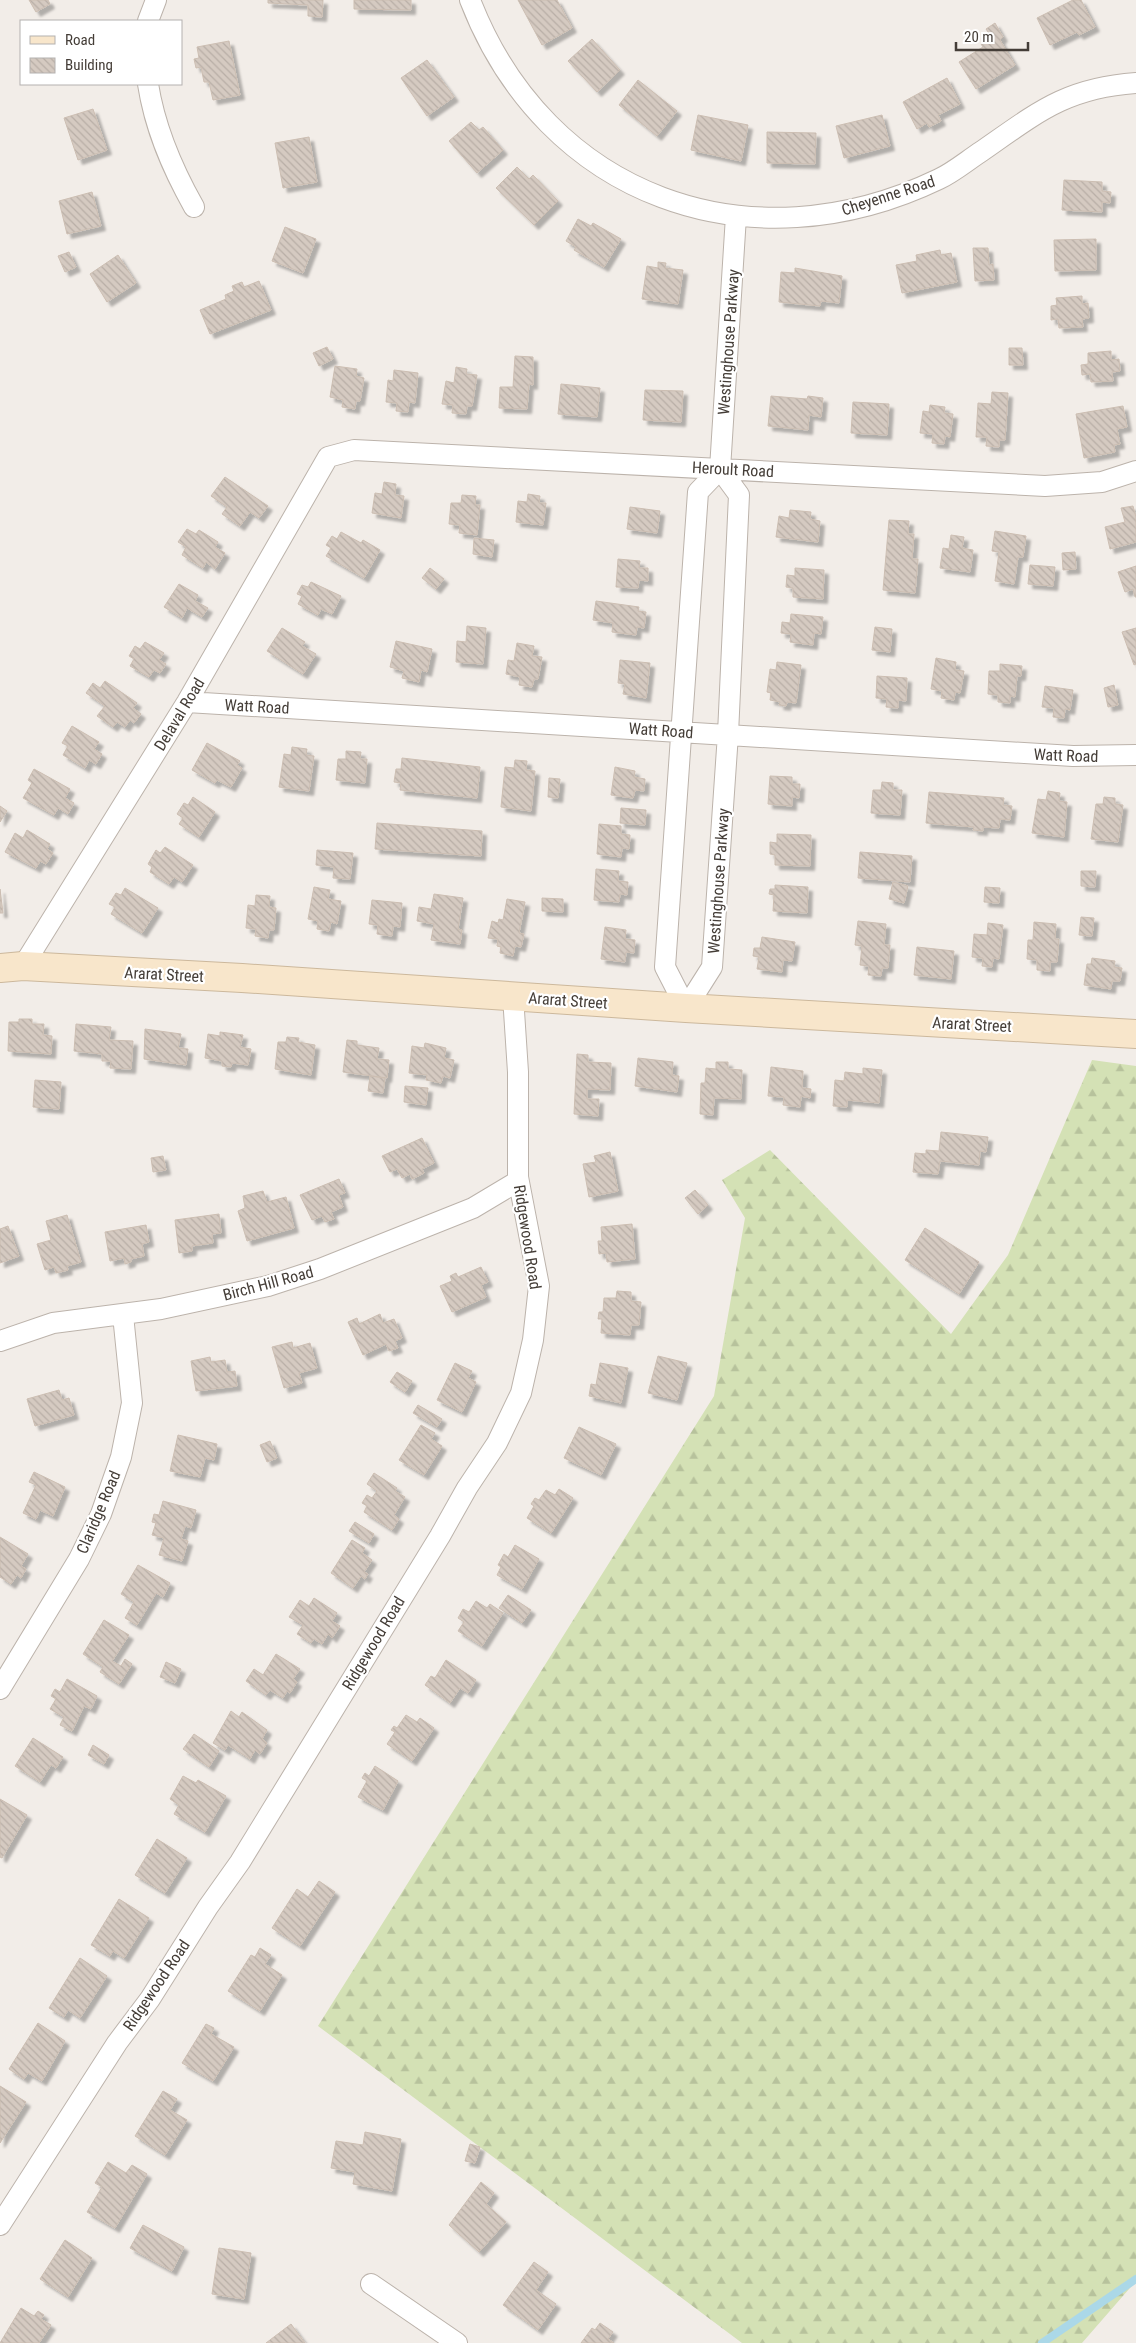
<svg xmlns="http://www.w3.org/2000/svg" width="1136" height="2343" viewBox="0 0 1136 2343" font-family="'Roboto Condensed',sans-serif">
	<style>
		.forest { fill: url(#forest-firs) }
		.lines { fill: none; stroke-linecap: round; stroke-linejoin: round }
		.stream { stroke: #abd8e8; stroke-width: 8 }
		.building { fill: url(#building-back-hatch); stroke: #ccbeb2; filter: url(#shadow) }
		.street-casing { stroke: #bcb3ab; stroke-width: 22 }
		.secondary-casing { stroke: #ccb89c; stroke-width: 30 }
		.street { stroke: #fff; stroke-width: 20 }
		.secondary { stroke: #f8e6cb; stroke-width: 28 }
		.labels { text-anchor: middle; stroke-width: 4.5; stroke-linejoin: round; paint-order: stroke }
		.street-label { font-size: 16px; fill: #443d37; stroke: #fff }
	</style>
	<defs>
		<pattern id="forest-firs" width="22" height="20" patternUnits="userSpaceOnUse" patternTransform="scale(1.25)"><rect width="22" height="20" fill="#d4e1b5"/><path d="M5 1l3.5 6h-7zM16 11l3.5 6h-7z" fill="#b7c29c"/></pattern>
		<pattern id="building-back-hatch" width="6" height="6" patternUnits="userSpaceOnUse" patternTransform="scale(1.25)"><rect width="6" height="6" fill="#d5cac1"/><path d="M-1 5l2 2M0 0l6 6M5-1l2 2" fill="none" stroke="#b8aea6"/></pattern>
		<filter id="shadow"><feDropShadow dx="4.5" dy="4.5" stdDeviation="1" flood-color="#0004"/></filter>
	</defs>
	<rect width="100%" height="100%" fill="#f2ede8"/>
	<path class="forest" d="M1092,1060l44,6v1215l-54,62h-340l-424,-317 396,-630 31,-178 -23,-38 48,-30 181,184 57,-79z"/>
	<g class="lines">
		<path class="stream" d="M1042,2343l94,-64"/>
	</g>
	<path class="building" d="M29,0h19l2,4 -14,8z
		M268,0h55l-1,17 -14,-1v-11l-40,-2z
		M354,0h57v10l-57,-1z
		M518,0h39l15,28 -30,17z
		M1073,0h8l14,27 -16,8 -2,-3 -27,13 -13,-27z
		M995,23l8,14 -3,3 15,25 -39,24 -17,-27 24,-15 -2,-3 11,-6 -6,-9z
		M592,39l28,31 -23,22 -29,-31z
		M229,41l11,54 -27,5 -4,-18h-5l-3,-15 -5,1 -2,-9 5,-1 -2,-11z
		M427,60l27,37 -27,19 -26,-38z
		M947,78l13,26 -22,11 3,6 -12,6 -2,-4 -10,6 -14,-27z
		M638,80l39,31 -20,25 -38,-31z
		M93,109l14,41 -29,10 -14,-42z
		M698,115l50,10 -7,36 -50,-11z
		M882,115l8,31 -46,12 -8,-32z
		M471,122l8,8 4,-3 20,23 -26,23 -28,-32z
		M767,132l49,1 -1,31 -48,-1z
		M309,137l8,45 -34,6 -8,-45z
		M517,167l12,12 4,-4 25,26 -24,24 -38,-37z
		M1064,180l38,2v9l9,1 -1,11 -8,-1v10l-40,-2z
		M92,192l9,34 -34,8 -8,-33z
		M578,219l13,7 2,-3 28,16 -17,28 -30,-17 2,-3 -10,-6z
		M285,227l31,12 -13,34 -31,-12z
		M1096,239v31l-41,1 -1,-31z
		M973,248h15l1,17 4,-1 1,16 -19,1z
		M940,250l1,5 10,-2 6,29 -55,11 -6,-28 21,-4 -1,-6z
		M69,252l7,15 -11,5 -7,-16z
		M118,255l18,28 -29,19 -17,-28z
		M658,262l8,1 -1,5 18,2 -5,34 -36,-5 5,-33 11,2z
		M795,268l47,8 -3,27 -18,-2 -1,5 -41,-4 2,-30 14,1z
		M259,281l12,29 -61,24 -10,-24 26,-11 -1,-4 9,-4 -2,-5 10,-4 2,5z
		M1082,296v8l6,-1 1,15 -7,1 1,8 -24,1 -1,-9 -7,1v-14l6,-1 -1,-7z
		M327,347l6,12 -14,7 -6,-13z
		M1009,348h13l1,17h-14z
		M1111,351v9l8,-1 1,12 -8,1 1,9 -22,1 -1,-8 -8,1 -1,-10 7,-1v-11z
		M515,356l18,1v28l-4,-1 -2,25 -28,-1 1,-21h13z
		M335,366l22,3 -1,7 8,2 -4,23h-4l-1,8 -13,-2 1,-7 -13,-3z
		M456,367l11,2 -1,5 11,1 -5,31h-5l-1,8 -14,-1 1,-8 -11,-1 4,-23 8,2z
		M394,370l24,3 -3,30 -6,-1 -1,10 -12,-1 1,-8 -11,-1 2,-22 5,1z
		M561,384l39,4 -3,29 -39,-3z
		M645,390l38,1 -2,31 -38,-2z
		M992,392l16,1 -3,47h-6v7l-13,-1 1,-9h-11l2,-34 13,1z
		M771,396l36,3 1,-3 15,2 -2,19 -12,-2 -1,15 -40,-4z
		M853,402l36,2 -2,31 -36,-2z
		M930,405l15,2 -1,6 9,1 -3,23 -5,-1 -1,8 -12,-1 1,-9 -13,-1 3,-22 6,1z
		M1123,406l4,21 -10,2 3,15 -6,1 1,7 -31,6 -8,-44z
		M225,477l43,29 -9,12 -9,-6 -10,14 -18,-12 5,-7 -16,-11z
		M384,482l12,2 -1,11 9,1 -3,22 -29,-5 3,-20 7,1z
		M528,494l12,2 -1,7h7l-3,22 -27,-3 2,-21 9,1z
		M462,495l14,1 -1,9h5l-3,30 -18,-2 1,-8 -11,-1 2,-21h10z
		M1133,506l3,11v25l-26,7 -5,-22 20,-5 -4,-14z
		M630,507l30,4 -3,22 -30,-4z
		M790,510l21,2 -1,7 10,2 -2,21 -42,-5 3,-21 10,2z
		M889,520l20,1 -1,13h6l-2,25h6l-3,34 -32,-3z
		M187,529l9,5 3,-4 19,12 -3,5 10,6 -10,16 -9,-7 -3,6 -21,-13 4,-8 -8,-5z
		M995,531l31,5 -3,21h-5l-4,27 -19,-3 4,-29 -7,-1z
		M341,532l20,11 2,-3 17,10 -16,28 -38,-22 5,-8 -5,-3 6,-9 5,3z
		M951,535l13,2 -2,11 11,2 -3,22 -30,-4 3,-20 6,1z
		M474,538l20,2 -2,17 -19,-3z
		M1075,552l1,17 -13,1 -1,-17z
		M618,559l22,2 -1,7h9v13l-9,-1 -1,8 -22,-1z
		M1030,565l25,2 -2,19 -25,-2z
		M1136,566v31h-1l-2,-8 -8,3 -7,-20z
		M430,568l14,11 -8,10 -14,-11z
		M795,568l29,2 -1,29 -30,-2v-9l-7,-1 1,-12 8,1z
		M311,582l30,14 -9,18 -11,-5 -3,6 -20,-11 4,-8 -5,-2 5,-9 6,2z
		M179,584l19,11 -3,6 13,7 -6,9 -15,-9 -5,10 -18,-11z
		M596,601l43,6 -1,4 8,1 -2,16 -7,-1 -1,8 -24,-3 1,-9 -20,-3z
		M791,614l32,3 -2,17 -7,-1 -1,12 -23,-3 1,-8 -10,-1 1,-11 8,1z
		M467,626l19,2 -3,36 -27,-2 1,-21 9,1z
		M875,627l17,2 -2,23 -18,-2z
		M282,628l23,14 -3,4 14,8 -13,20 -36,-23z
		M1136,628v36l-2,1 -12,-33z
		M396,641l36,8 -5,23 -6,-2 -2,12 -17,-4 2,-7 -14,-4z
		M145,642l19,11 -5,7 7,4 -6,9 -6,-3 -5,7 -19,-11 4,-7 -5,-3 6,-10 5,3z
		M517,643l17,3 -2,10 10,1 -4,22h-4l-2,8 -13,-2 1,-8 -14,-3 2,-14 6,1z
		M936,658l20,4 -1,8 9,1 -4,22 -5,-1 -1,8 -13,-2 1,-7 -11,-2z
		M620,660l30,3 -4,35 -23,-4 2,-10 -7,-1z
		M777,662l24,3 -5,38 -9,-1 -1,4 -7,-1 1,-3 -10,-2 1,-7 -4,-1 3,-23 6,1z
		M1000,664l22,2 -1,10h-4l-2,21 -5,-1v7l-12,-1v-7l-10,-1 1,-23h11z
		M877,676l30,2 -1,23 -8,-1v8l-12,-1 1,-8 -11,-1z
		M105,681l32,22 -4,5 8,6 -7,9 -4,-3 -5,7 -8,-5 -4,5 -16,-11 8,-10 -19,-13 7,-10 7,5z
		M1114,685l4,20 -10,2 -4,-19z
		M1045,686l28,4 -3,20 -5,-1 -1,9 -11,-1 1,-9 -12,-1z
		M72,726l27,16 -5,7 8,5 -6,10 -7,-4 -4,8 -22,-13 5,-9 -6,-3z
		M207,743l33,18 -3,4 5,3 -11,19 -14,-7 -2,3 -23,-13z
		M292,747l15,2 -1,6 8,1 -5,35 -30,-4 5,-33 7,1z
		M346,751l15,1 -1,7h7l-2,24 -29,-3 2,-21h8z
		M402,758l78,9 -3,31 -77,-8 1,-7 -7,-1 2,-13h5z
		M515,760l12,1 -1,9 9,1 -4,40 -30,-4 4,-40 9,1z
		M615,767l20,4 -1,6 11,2 -1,12 -9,-1 -2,8 -22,-3z
		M34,769l36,20 -5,9 9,5 -6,11 -10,-6 -4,7 -31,-17 9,-15 -4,-3z
		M770,776l22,1v7h8l-1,14 -7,-1v9l-24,-2z
		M549,778l11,1 -2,19 -10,-1z
		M882,782l11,1v7h9l-2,25 -29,-2 2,-23h8z
		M1048,791l12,2 -1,8 8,1 -3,35 -32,-4 6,-34 8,1z
		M929,792l75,6 -1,7 9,1 -2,14 -10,-1 -1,9 -16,-1v4l-10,-1 1,-3 -48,-4z
		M193,797l22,15 -16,25 -20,-13 4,-6 -6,-4 7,-11 4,2z
		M1104,797l11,1v6l8,1 -5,37 -27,-3 5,-35h7z
		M0,806l7,5 -7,11z
		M621,808l25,2 -1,15 -25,-2z
		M377,823l105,8 -1,25 -106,-7z
		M599,824l22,2v8l9,1 -1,14 -7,-1 -1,9 -24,-3z
		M27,830l23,14 -3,5 6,4 -7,11 -6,-3 -4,7 -31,-16 10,-19 8,5z
		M777,834l34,1 -1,31 -35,-1v-10l-5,-1v-12l7,1z
		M165,847l28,18 -11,17 -8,-5 -5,7 -19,-12 2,-5 -4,-3 8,-14 4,3z
		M317,850l36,3 -3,26 -17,-1 1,-11 -18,-2z
		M860,852l52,4 -2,26 -52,-4z
		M596,869l23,2 -1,10 10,1 -1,13 -7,-1 -1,8 -25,-2z
		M1081,871h15l-1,16 -14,-1z
		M893,882l15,4 -4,17 -15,-4z
		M775,885l33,2 -1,26 -34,-2 1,-16 -5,-1 1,-5h5z
		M314,887l16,3 -2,9 13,2 -4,23 -6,-2 -2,9 -12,-2 1,-8 -10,-2z
		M985,887l15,1 -1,15 -15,-1z
		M125,888l33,20 -16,25 -31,-19 4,-7 -6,-3 7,-11 5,2z
		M0,889l3,24h-3z
		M434,894l29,4 -5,31 4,1 -2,14 -29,-4 3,-16 -17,-3 2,-14 12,2z
		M256,895l14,1 -1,11 7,1 -2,22h-5l-1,8 -13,-2 1,-7 -10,-1 2,-23 7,1z
		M542,898l21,1v13l-21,-1z
		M507,899l18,3 -6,31 5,1 -3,13 -6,-1 -2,10 -13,-3 1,-6 -4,-1 1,-7 -10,-1 4,-17 6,2 1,-4 4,1z
		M372,900l30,3 -2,24 -7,-1 -1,10 -15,-2 1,-9 -9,-1z
		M1081,917l13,1 -2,18 -13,-1z
		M858,921l28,3 -2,21h6l-2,23h-6l-1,8 -13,-1 1,-9 -9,-1 2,-19 -7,-1z
		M1034,922l22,2 -1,15h4l-2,23h-7v9l-13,-1v-10l-10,-1 1,-19h5z
		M988,923l15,2 -4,34 -6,-1 -1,9 -10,-1 1,-8 -11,-1 2,-23 13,1z
		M605,927l21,3 -1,9 10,1 -1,13 -8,-1 -1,10 -24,-3z
		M762,937l33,5 -3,19 -9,-1 -1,12 -25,-3 2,-12 -6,-1 1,-8h6z
		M917,947l37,4 -3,28 -37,-4z
		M1092,958l23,3 -1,6 8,1 -2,13h-8l-1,8 -27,-4 3,-21h4z
		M19,1019h13v5h12l-1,11 9,1 -1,18 -43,-3 1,-29h10z
		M76,1024l35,3 -2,13 24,1 -2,28 -21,-1 1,-7h-9v-7l-28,-3z
		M145,1029l36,5 -3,14 10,1 -2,16 -42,-6z
		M220,1032l23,3 -3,12 11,2 -3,16 -16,-2 -1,4 -9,-1v-5l-17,-3 3,-24 12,2z
		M287,1037l12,1 -1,4 17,3 -4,30 -36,-6 3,-27h8z
		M347,1040l10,1v4l22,3 -2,11 12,1 -2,18 -44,-6z
		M425,1043l21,5 -2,10 10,2 -4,18 -7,-2 -2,7 -15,-3 1,-5 -18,-2 3,-27 12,2z
		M577,1054l11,1v7l23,1 -1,27 -23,-1v10h12l-1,17 -24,-2z
		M638,1058l35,4 -1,13 7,1 -2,16 -42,-6z
		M716,1062h12v7l14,1 -1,29 -27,-1 -1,17 -13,-1 1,-31h4l1,-15 10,1z
		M771,1067l32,4 -1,17 9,1 -1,9 -9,-2 -1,11 -17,-2 1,-8 -16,-1z
		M863,1068l19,2 -3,33 -32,-3v7l-14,-1 2,-26 9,1 1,-9 18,2z
		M370,1076l15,2 -2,15 -15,-2z
		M35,1080l26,2 -2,27 -26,-2z
		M405,1086l23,2 -2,17 -22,-3z
		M941,1132l47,5 -2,15 -6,-1 -1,14 -39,-4 -2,13 -25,-2 2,-19 11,1v-4l13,1z
		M422,1138l12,25 -12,6 2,4 -12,6 -2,-5 -8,4 -5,-9 -7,3 -8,-16z
		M610,1152l8,39 -29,6 -6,-33 13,-2 -2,-6z
		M163,1156l3,14 -13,2 -2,-14z
		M339,1179l6,14 -6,2 4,12 -12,5 3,7 -9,3 -3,-6 -10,4 -12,-25z
		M695,1190l13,15 -10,9 -13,-16z
		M263,1191l4,11 19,-5 8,31 -47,13 -9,-30 7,-3 -2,-12z
		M219,1214l2,19 -9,1 1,9 -21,3v5l-13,2 -4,-33z
		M67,1215l14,47 -14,4 1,4 -12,3 -2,-6 -9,3 -8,-26 14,-4 -5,-19z
		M632,1224l3,35 -28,3 -1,-9 -7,1 -1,-13h4l-1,-14z
		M146,1225l3,17 -7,2 2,12 -13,3v3l-6,2 -1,-6 -14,3 -5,-29z
		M8,1226l11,30 -19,7v-34z
		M925,1228l54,34 -20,32 -54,-34z
		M481,1267l7,15 -7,3 5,12 -34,15 -12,-26 12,-5 -2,-5 6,-3 2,4z
		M617,1291l14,1v9l10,1 -2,23h-8l-1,10 -29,-2 1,-14h-4l1,-7h4l1,-14h12z
		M380,1314l3,9 11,-4 8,19 -7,3 3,7 -9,3 -3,-7 -23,11 -15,-33 9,-4 2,6z
		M292,1342l1,6 17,-5 7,25 -18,5 3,10 -18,5 -12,-41z
		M658,1356l29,7 -10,37 -29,-7z
		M210,1357l1,5 14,-2 2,12 8,-1 2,15 -41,5 -5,-30z
		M455,1363l17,8 -4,7 8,4 -14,30 -25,-12z
		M600,1363l28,5 -7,35 -32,-7 2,-12 5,1z
		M397,1372l15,9 -7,11 -15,-10z
		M59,1390l3,10 7,-2 5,17 -39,11 -8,-27z
		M418,1405l24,14 -5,8 -24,-14z
		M421,1425l14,8 -4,6 11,7 -18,29 -25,-15z
		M579,1427l37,17 -15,31 -37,-17z
		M178,1435l39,9 -3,16 -9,-2 -5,19 -30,-6z
		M270,1441l7,17 -10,4 -7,-17z
		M34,1472l31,15 -12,29 -13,-6 -4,9 -13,-6 13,-28 -7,-3z
		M374,1473l23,15 -2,3 10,6 -11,18 5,4 -7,11 -28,-18 3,-6 -5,-3 5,-8 5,3 5,-7 -10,-7z
		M559,1489l14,9 -22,35 -24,-15 7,-12 -3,-2 4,-6 4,2 7,-10 9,5z
		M163,1501l33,9 -5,18 -6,-2 -4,13 7,2 -6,20 -23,-6 5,-17 -12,-3 4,-12 -4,-1 2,-8 5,1z
		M355,1522l19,12 -5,9 -20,-12z
		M0,1537l28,17 -7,12 5,3 -5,9 -4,-3 -6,9 -11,-7z
		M352,1540l13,8 -3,5 10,7 -8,12 4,2 -3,5 -4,-3 -8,12 -22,-15z
		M515,1545l24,14 -17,30 -25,-14 4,-8 -3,-2 6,-11 4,3z
		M138,1565l32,18 -7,14 -7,-4 -19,32 -12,-7 9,-16 -13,-8z
		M508,1595l23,15 -9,13 -23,-15z
		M314,1598l23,15 -5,8 8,5 -8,12 -4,-4 -6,10 -8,-5 -3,4 -14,-9 6,-9 -14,-8 11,-17 9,6z
		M476,1601l11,7 3,-4 13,9 -21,33 -24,-15 6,-9 -6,-4 5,-9 6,3z
		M104,1620l25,15 -17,26 9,5 4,-7 7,5 -13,20 -19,-12 3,-5 -20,-13z
		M276,1654l24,15 -7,10 4,3 -7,11 -3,-2 -4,7 -13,-8 -4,5 -20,-14 8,-12 9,6z
		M446,1660l30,20 -8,13 -8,-5 -10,15 -25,-18 6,-9 4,2z
		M166,1662l15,7 -6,14 -15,-6z
		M67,1679l30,17 -6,13 -7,-3 -12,25 -12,-6 4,-8 -14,-8 6,-10 -5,-3 4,-7 5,3z
		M231,1711l8,6 3,-5 25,18 -5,9 5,4 -7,11 -5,-4 -5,9 -22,-14 -3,5 -12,-7z
		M406,1715l11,7 3,-4 14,10 -22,33 -25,-17 8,-12 -4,-2 3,-4 3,2z
		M194,1734l25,17 -10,16 -26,-18z
		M33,1738l30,19 -7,11 -5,-3 -11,17 -25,-16z
		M93,1745l16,10 -5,9 -16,-9z
		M375,1766l23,15 -15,29 -25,-13 9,-16 -5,-3 3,-5 4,3z
		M183,1776l13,7 2,-3 28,16 -21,36 -31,-18 5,-9 -9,-6z
		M0,1799l27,16 -25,43 -2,-1z
		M157,1839l30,19 -22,35 -30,-18z
		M319,1881l16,11 -35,54 -28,-18 25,-39 11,8z
		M119,1899l30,19 -25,40 -11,-7 -3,5 -19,-11z
		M260,1948l11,7 -6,9 17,11 -22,36 -32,-20 23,-36 4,2z
		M80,1958l27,18 -27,42 -12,-8 -4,7 -15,-9z
		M38,2023l27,18 -23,40 -14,-8 -4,6 -15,-10z
		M206,2024l8,4 -3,6 23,13 -21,34 -31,-18z
		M0,2086l26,16 -26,41z
		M163,2091l14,8 -7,11 17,10 -22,35 -30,-19z
		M365,2132l36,7 -9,52 -39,-7 2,-12 -24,-4 5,-27 27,4z
		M470,2144l10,3 -5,16 -10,-2z
		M108,2162l18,11 6,-8 15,9 -32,54 -28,-16 15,-25 -7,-4z
		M481,2182l13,11 -8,11 20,18 -27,30 -30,-27z
		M143,2225l41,22 -12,24 -42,-23z
		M65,2240l27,18 -24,39 -28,-18z
		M219,2248l32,5 -7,46 -32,-5z
		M534,2262l14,10 -12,18 20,14 -18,26 -35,-25z
		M21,2308l13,8 4,-5 6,4 -3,4 10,6 -12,18h-39z
		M600,2323l13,9 -5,7 6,4h-33l11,-15 3,2z
		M291,2324l14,19h-39z"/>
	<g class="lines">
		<g class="street-casing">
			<path id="street" d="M470,0c76,197 280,270 469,179 15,-7 29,-19 43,-28 56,-39 84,-63 154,-68
				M148,21l8,-21
				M148,84c7,45 24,84 46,123
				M187,702l886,54 63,-1
				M23,966l164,-264 141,-245 26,-7 691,36 57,-4 34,-11
				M686,1008l-21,-41 33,-475 22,-23 16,-253
				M686,1008l26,-41 16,-233 11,-239 -19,-26
				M0,1341l53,-18 108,-14 107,-23 52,-17 153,-61 45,-27v-4
				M0,1689l79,-130 22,-45 20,-57 11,-54 -9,-88
				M0,2225l117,-182 33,-44 58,-92 32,-45 200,-326 27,-48 30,-45 24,-50 12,-53 6,-54 -21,-109v-105l-5,-76
				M371,2284l86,59"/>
		</g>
		<g class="secondary-casing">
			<path id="secondary" d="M0,968l23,-2 219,12 444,30 450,26"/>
		</g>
		<use href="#street" class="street"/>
		<use href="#secondary" class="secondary"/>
	</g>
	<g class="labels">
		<g class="street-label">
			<text transform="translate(888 195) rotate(-18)" y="6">Cheyenne Road</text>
			<text transform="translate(728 342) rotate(-86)" y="6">Westinghouse Parkway</text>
			<text transform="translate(733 469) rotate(3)" y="6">Heroult Road</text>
			<text transform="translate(257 706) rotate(3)" y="6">Watt Road</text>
			<text transform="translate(179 714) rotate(-59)" y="6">Delaval Road</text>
			<text transform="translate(661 730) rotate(4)" y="6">Watt Road</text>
			<text transform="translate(1066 755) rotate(2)" y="6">Watt Road</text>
			<text transform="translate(718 881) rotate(-86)" y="6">Westinghouse Parkway</text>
			<text transform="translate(164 974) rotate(3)" y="6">Ararat Street</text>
			<text transform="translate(568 1000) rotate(4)" y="6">Ararat Street</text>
			<text transform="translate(972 1024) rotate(3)" y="6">Ararat Street</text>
			<text transform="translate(528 1237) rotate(81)" y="6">Ridgewood Road</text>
			<text transform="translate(268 1283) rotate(-15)" y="6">Birch Hill Road</text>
			<text transform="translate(98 1512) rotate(-67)" y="6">Claridge Road</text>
			<text transform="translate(373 1643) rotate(-59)" y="6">Ridgewood Road</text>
			<text transform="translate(156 1985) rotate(-56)" y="6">Ridgewood Road</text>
		</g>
	</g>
	<rect x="20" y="20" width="162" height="65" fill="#ffffff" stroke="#b4b1af"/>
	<rect x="30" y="36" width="25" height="8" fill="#f8e6cb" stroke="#b4b1af"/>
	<text x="65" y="45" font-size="15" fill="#443d37">Road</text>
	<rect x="30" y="58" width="25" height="15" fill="url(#building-back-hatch)" stroke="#b4b1af"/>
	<text x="65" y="70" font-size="15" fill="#443d37">Building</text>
	<path d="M956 42v8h72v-8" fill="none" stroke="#443d37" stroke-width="2.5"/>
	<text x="964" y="42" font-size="15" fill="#443d37" stroke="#ffffff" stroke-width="4" paint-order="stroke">20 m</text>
</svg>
